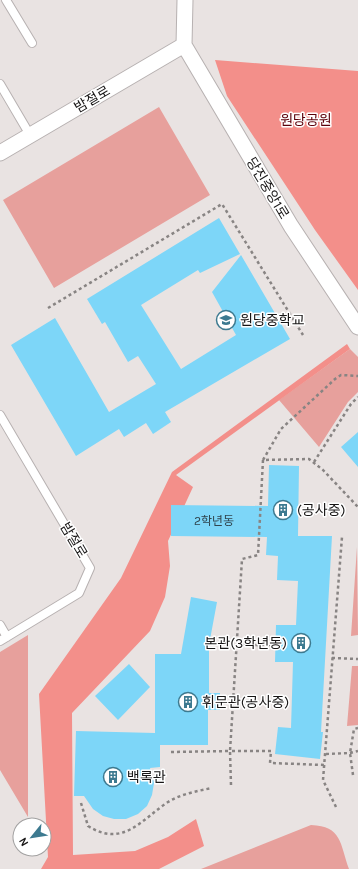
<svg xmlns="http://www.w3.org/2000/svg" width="358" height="869" viewBox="0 0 358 869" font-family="Karla,'Noto Sans KR',sans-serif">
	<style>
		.green { fill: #e7a09c }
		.forest { fill: #f38f8a }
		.building { fill: #7dd6f8 }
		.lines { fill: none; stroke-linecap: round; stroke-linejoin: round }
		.lane-casing { stroke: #b7b1b1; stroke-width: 10 }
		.street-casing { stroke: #b7b1b1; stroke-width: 17 }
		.path { stroke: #888483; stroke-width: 2.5; stroke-dasharray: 3 3; stroke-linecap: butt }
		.lane { stroke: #fff; stroke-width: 8 }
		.street { stroke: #fff; stroke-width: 15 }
		.labels { text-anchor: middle; stroke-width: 3; stroke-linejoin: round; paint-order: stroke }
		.number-label { font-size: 12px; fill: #30454e }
		.street-label { font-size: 14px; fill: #171515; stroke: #fff }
		.park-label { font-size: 14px; fill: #5b000a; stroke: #fff }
		.poi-label { font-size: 14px; fill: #171515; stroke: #fff; text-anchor: start }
	</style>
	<rect width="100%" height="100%" fill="#e9e3e2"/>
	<path class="green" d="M159,107l51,88 -156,93 -51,-88z
		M350,349l8,8v35l-10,10 -29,45 -40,-47z
		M357,547l1,88 -7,1z
		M28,635v182l-28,-47v-118z
		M352,666h6v59l-11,1z
		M311,825c31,1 29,19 38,44h-148z"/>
	<path class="forest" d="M215,60l143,11v219l-43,-60 -88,-134z
		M347,344l3,5 -174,126 17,12 -25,54 2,25 -5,31 -15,34 -78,82 1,142 62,-4 33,-14 28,-18 8,27 -45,23h-118l7,-12 -9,-163 82,-116 51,-106z"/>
	<path class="building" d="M219,218l21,36 -40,19 -2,-3 -57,35 40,64 55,-34 -24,-43 29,-37 49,84 -125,73 6,10 -18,12 -7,-11 -22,14 -5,-8 -43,27 -65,-111 44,-27 54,94 47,-28 -18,-28 -10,6 -23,-40 -3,2 -15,-25z
		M358,432v35l-17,-20z
		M269,465l30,1 -1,70h34l-11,196h2l-3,27 -45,-5 3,-27 13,1 2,-66h-18l1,-37h20l2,-44 -21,-1 1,-24 -12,-1 1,-18 -96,-1v-31l97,1z
		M191,597l26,5 -8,43v48h11v17h-12v35h-48v22l-10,1 4,15 -2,12 -5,11 -9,8 -12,5h-12l-11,-3 -10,-7 -9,-13h-10l2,-65 79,2v-79h26z
		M129,664l21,23 -32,33 -23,-24z"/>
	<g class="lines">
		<g class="lane-casing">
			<path id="lane" d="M6,0l26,43
				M0,84l30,51
				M0,415l90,153 -11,25 -79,48
				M0,625l7,12"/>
		</g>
		<g class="street-casing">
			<path id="street" d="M184,45l107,181 67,101
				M184,45l1,-45
				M0,153l184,-108"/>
		</g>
		<path class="path" d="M48,308l174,-104 81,131
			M263,460l18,-31 54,-50 6,-4 17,1
			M314,462l37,-58 7,-7
			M237,645h34
			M332,658l26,1
			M171,752l59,-1 12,-192 16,-4 5,-95 46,-1 14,11 35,37
			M326,754l24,-1 8,-2
			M353,775l-3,-22 4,-24 4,-1
			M231,785l-1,-34h41l-1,12 55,2
			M81,803l7,23c35,22 53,-6 80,-24 13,-8 29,-11 44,-14
			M336,807l-13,-27 19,-243"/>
		<use href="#lane" class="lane"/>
		<use href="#street" class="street"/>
	</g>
	<defs>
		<g id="school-ring" transform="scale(1)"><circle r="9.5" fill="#fff" stroke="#3d7a90" stroke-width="1.5"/><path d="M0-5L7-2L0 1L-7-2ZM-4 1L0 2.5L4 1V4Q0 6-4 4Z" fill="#3d7a90"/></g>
		<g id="building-ring" transform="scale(1)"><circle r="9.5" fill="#fff" stroke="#3d7a90" stroke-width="1.5"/><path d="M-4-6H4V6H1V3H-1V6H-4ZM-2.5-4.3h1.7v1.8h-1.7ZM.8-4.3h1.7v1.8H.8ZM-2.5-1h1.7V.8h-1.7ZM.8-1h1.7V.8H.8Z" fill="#3d7a90"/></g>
	</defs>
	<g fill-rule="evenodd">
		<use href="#school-ring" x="226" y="320"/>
		<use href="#building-ring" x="283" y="510"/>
		<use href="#building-ring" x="301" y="643"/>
		<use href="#building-ring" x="188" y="702"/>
		<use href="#building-ring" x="113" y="777"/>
	</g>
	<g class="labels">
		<g class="number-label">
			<text x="214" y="525">2학년동</text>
		</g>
		<g class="street-label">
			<text transform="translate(92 99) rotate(-30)" y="5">밤절로</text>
			<text transform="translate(268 188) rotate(59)" y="5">당진중앙1로</text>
			<text transform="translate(74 540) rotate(59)" y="5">밤절로</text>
		</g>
		<g class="park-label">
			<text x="306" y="125">원당공원</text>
		</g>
		<g class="poi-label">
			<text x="240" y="325">원당중학교</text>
			<text x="297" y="515">(공사중)</text>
			<text x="287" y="648" text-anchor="end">본관(3학년동)</text>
			<text x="202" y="707">휘문관(공사중)</text>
			<text x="127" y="782">백록관</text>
		</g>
	</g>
	<g transform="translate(32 837) rotate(240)"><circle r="19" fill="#ffffff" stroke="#a2a1a1"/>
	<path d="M0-3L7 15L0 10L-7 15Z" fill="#3d7a90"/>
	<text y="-6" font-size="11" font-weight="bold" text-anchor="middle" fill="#171515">N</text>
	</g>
</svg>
